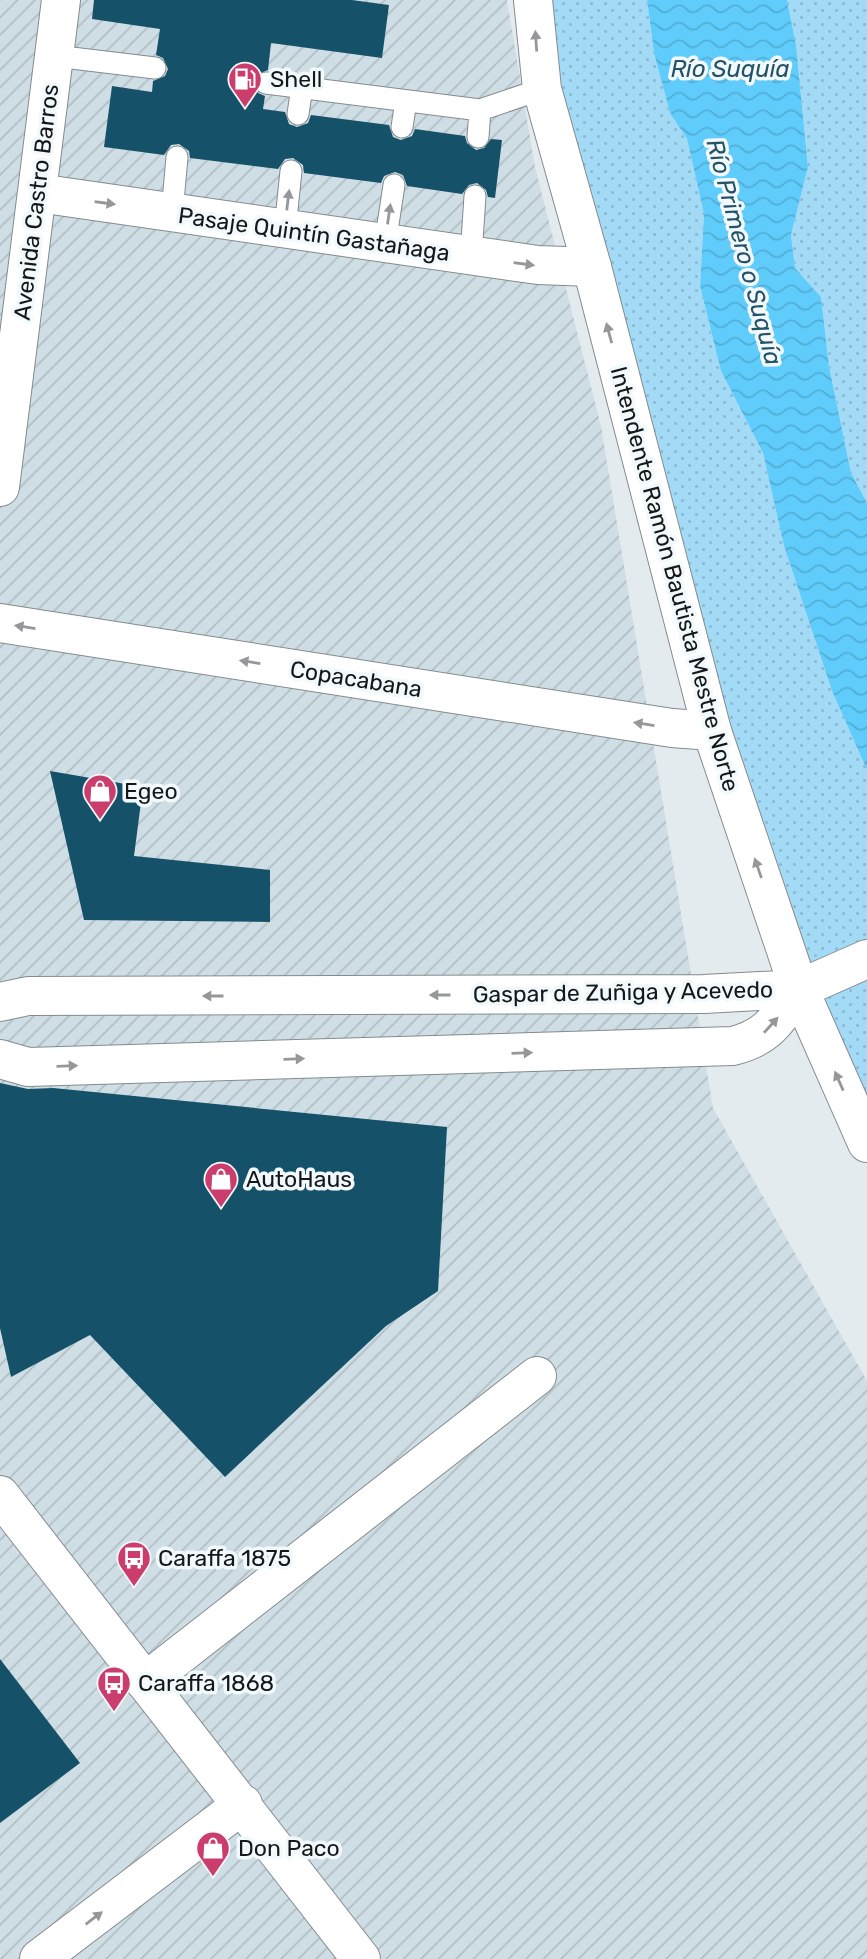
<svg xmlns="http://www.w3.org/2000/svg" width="867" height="1959" viewBox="0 0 867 1959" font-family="Rubik,sans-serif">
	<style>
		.industrial { fill: url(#industrial-furrows) }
		.grass { fill: url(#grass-dots) }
		.water { fill: url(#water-waves) }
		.building { fill: #15526a }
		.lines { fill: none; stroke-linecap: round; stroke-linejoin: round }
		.lane-casing { stroke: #848b8f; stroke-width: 23 }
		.street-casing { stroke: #848b8f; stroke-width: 40 }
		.secondary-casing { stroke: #848b8f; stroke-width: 40 }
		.primary-casing { stroke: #848b8f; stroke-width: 40 }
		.lane { stroke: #fff; stroke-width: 21 }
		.street { stroke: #fff; stroke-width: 38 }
		.secondary { stroke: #fff; stroke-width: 38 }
		.primary { stroke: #fff; stroke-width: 38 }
		.oneway { fill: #969798 }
		.labels { text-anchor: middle; stroke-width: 7; stroke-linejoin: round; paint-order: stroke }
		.poi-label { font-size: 23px; fill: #151719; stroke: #f1f9fd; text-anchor: start }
		.street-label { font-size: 23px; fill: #151719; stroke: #f1f9fd }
		.water-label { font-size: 24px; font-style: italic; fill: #255266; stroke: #f1f9fd }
	</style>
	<defs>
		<pattern id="industrial-furrows" width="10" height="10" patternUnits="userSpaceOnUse" patternTransform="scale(1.75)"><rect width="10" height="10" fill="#cfdee5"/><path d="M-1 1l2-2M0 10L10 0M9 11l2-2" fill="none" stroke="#b1bec4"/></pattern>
		<pattern id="grass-dots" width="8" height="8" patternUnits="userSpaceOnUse" patternTransform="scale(1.75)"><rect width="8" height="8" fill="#a3dbf6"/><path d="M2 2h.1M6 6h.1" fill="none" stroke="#8bbbd2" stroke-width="1.8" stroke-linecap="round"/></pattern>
		<pattern id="water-waves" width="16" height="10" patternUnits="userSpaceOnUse" patternTransform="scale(1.75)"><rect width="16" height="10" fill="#5fccfb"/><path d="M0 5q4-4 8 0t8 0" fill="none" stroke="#52aed7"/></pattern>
	</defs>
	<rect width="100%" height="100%" fill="#e4ebef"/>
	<path class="industrial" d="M0,0h507l28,167 66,259 112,682 154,273v578h-867z"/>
	<path class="grass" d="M533,0h114l7,53 16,60 17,26 17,75 -4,72 21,85 42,82 21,93 48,145 35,79v373l-68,-154z
		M787,0h80v503l-16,-30 -22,-107 -8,-69 -26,-29 -4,-33 17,-68 -12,-122z"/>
	<path class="water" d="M647,0h140l9,45 12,122 -17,68 4,33 26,29 8,69 22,107 16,30v267l-35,-79 -48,-145 -21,-93 -42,-82 -21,-85 4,-72 -17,-75 -17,-26 -16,-60z"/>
	<path class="building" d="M94,0h258l37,5 -7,53 -111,-15 -3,27 -12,5 -3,7 5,11 7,3 -2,13 22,3 4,12 8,3 11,-4 3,-8 78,10 4,12 8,3 11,-4 3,-7 50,7 2,7 9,7 8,-2 7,-9 11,1 -7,58 -7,-1 -2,-7 -9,-7 -8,2 -7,9 -55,-8 -4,-11 -8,-3 -11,4 -3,7 -77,-10 -1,-8 -10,-7 -8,1 -7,10 -88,-11 -1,-7 -10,-7 -8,1 -7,10 -60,-8 8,-61 40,6 1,-11 12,-5 3,-7 -5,-11 -7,-3 4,-26 -68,-10z
		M50,771l93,16 -9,69 136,14v52l-186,-2z
		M0,1083l28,6 25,-1 394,39 -9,164 -52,35 -161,151 -135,-142 -79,42 -11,-49z
		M0,1659l80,104 -80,60z"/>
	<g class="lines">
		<g class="lane-casing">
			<path id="lane" d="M55,56l100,12
				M266,83l214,27 62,-21
				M298,114l4,-27
				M402,127l4,-26
				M478,137l2,-27
				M172,213l5,-56
				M285,229l6,-58
				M385,244l9,-59
				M471,256l4,-60"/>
		</g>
		<g class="street-casing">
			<path id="street" d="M38,193l500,72 54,2
				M0,623l672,105 40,3
				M145,1682l392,-306
				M39,1959l204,-155"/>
		</g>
		<g class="secondary-casing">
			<path id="secondary" d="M0,1002l28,-6 676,-2 95,-5 68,-30
				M0,1059l28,8 705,-21c38,-10 44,-27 66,-57"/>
		</g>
		<g class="primary-casing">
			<path id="primary" d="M533,0l9,89 50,178 120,464 87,258 68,154
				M0,487l61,-487
				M0,1495l361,464"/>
		</g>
		<use href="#lane" class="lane"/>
		<use href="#street" class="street"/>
		<use href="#secondary" class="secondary"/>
		<use href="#primary" class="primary"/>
	</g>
	<defs><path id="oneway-solid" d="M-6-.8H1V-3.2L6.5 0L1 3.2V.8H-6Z" transform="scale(1.75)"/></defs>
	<g class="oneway">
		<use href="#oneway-solid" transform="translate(536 41) rotate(-94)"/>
		<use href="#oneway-solid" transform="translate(288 200) rotate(-83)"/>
		<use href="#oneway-solid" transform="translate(105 203) rotate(8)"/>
		<use href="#oneway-solid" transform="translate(389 214) rotate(-82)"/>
		<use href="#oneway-solid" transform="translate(524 264) rotate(8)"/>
		<use href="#oneway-solid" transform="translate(609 333) rotate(-105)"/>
		<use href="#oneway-solid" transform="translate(25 627) rotate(-171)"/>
		<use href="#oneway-solid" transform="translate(250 662) rotate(-171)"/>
		<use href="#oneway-solid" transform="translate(644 724) rotate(-171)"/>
		<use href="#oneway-solid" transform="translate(758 868) rotate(-109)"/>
		<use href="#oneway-solid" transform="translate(440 995) rotate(180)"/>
		<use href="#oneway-solid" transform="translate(213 996) rotate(180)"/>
		<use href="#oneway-solid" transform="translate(771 1025) rotate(-48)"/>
		<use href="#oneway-solid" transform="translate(522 1053) rotate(-2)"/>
		<use href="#oneway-solid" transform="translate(294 1059) rotate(-2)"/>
		<use href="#oneway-solid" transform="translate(67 1066) rotate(-2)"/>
		<use href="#oneway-solid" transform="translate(839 1081) rotate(-114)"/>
		<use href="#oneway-solid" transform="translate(94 1918) rotate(-37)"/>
	</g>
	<defs>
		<g id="fuel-pin" transform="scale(1.75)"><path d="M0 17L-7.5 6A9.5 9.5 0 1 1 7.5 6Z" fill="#ca3d6d" stroke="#f1f9fd"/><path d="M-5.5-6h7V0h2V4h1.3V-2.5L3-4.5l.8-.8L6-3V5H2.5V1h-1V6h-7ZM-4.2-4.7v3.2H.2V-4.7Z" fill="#fff"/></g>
		<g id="shop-pin" transform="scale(1.75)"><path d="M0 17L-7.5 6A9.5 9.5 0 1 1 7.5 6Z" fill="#ca3d6d" stroke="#f1f9fd"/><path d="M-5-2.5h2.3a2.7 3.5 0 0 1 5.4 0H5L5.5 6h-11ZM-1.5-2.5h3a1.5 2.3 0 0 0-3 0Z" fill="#fff"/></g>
		<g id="bus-pin" transform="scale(1.75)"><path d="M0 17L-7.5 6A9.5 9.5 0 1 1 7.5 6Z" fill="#ca3d6d" stroke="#f1f9fd"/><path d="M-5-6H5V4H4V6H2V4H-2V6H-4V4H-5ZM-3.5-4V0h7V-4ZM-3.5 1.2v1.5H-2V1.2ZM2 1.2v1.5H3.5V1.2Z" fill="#fff"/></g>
	</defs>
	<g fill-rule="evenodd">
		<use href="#fuel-pin" x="245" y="79"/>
		<use href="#shop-pin" x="100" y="791"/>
		<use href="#shop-pin" x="221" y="1179"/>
		<use href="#bus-pin" x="134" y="1558"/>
		<use href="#bus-pin" x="114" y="1683"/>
		<use href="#shop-pin" x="213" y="1848"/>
	</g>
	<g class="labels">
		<g class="poi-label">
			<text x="270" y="87">Shell</text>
			<text x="124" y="799">Egeo</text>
			<text x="246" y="1187">AutoHaus</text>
			<text x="158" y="1566">Caraffa 1875</text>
			<text x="138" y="1691">Caraffa 1868</text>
			<text x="238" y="1856">Don Paco</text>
		</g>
		<g class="street-label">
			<text transform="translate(36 202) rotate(-83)" y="8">Avenida Castro Barros</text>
			<text transform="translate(314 234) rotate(8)" y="8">Pasaje Quintín Gastañaga</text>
			<text transform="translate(675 579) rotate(75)" y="8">Intendente Ramón Bautista Mestre Norte</text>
			<text transform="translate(356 679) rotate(9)" y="8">Copacabana</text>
			<text transform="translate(623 992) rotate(-1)" y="8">Gaspar de Zuñiga y Acevedo</text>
		</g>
		<g class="water-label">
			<text x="730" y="77">Río Suquía</text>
			<text transform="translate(744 252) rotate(75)" y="8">Río Primero o Suquía</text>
		</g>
	</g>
</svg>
